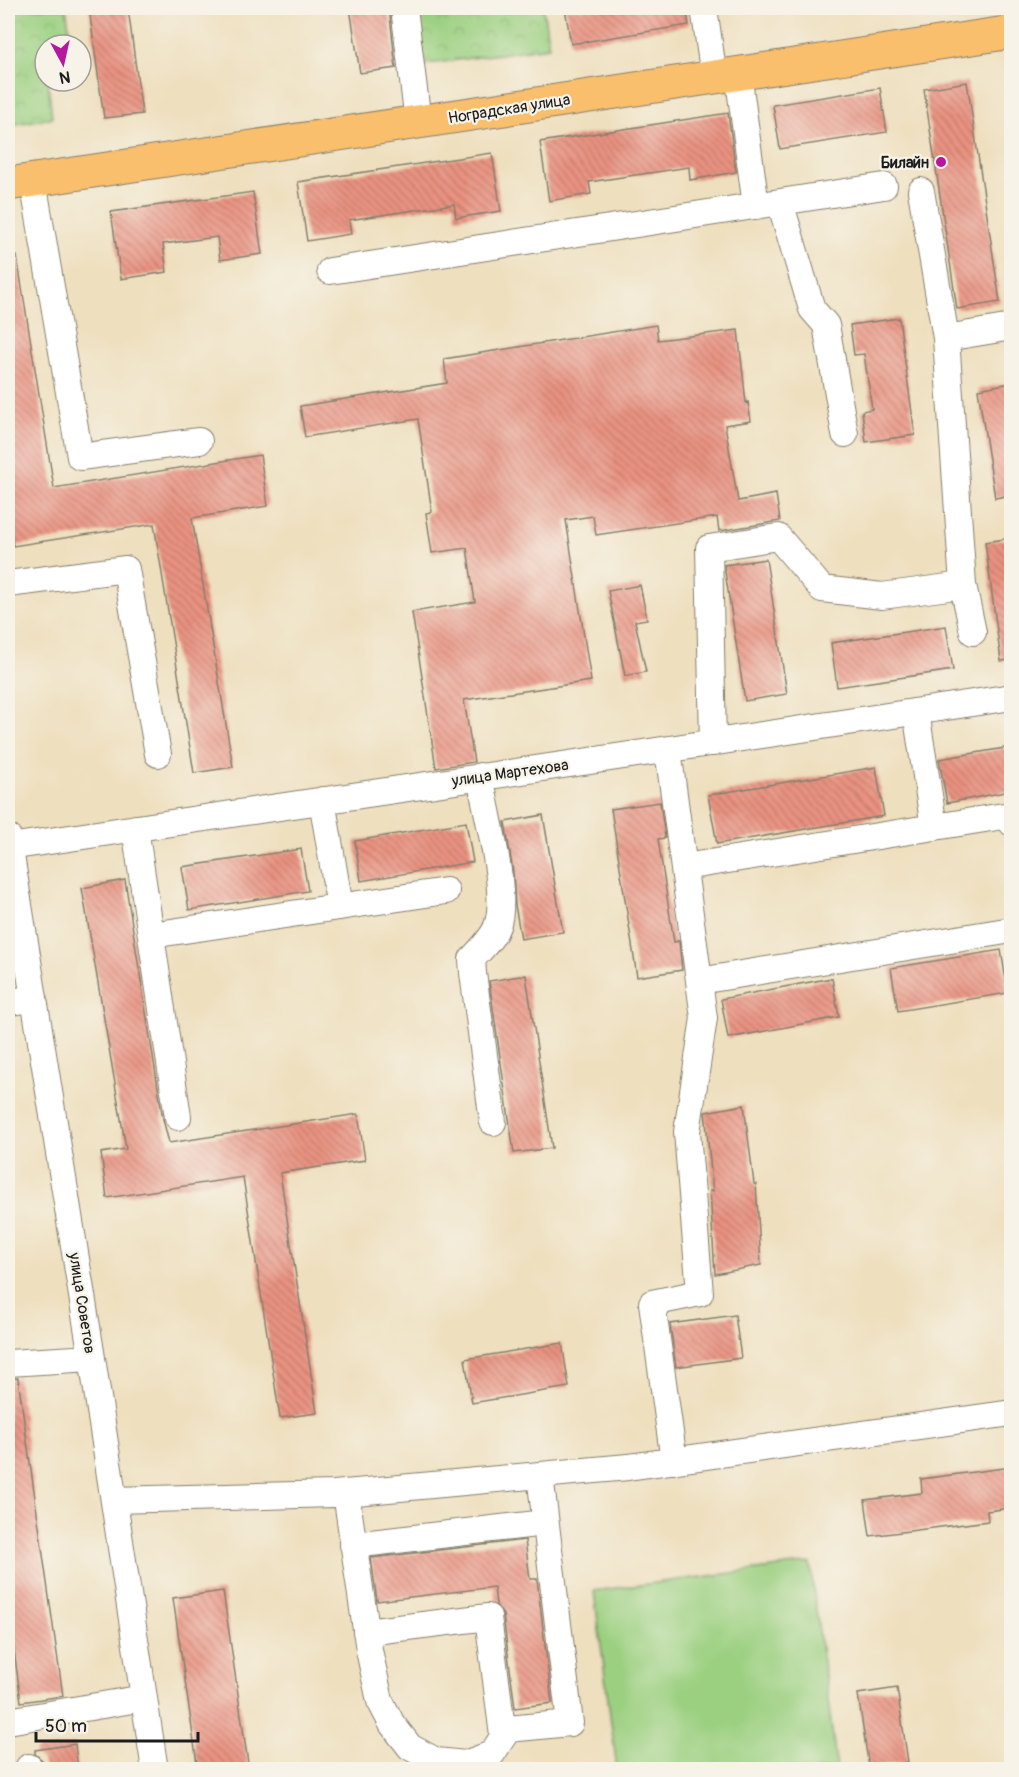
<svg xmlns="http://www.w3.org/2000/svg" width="1019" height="1777" viewBox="0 0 1019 1777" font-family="Pangolin,sans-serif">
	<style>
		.grass { fill: #9bd081; stroke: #5c764e; stroke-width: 1.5 }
		.park { fill: url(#park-crowns); stroke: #5c764e; stroke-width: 1.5 }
		.building { fill: url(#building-back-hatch) }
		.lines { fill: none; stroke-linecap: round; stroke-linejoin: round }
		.minor-casing { stroke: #857e6d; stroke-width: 28 }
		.major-casing { stroke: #857e6d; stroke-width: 35 }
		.minor { stroke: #fff; stroke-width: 26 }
		.major { stroke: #f9bf6c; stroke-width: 33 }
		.poi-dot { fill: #b5179e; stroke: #f7f3e8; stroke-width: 2 }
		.labels { text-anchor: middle; stroke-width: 4.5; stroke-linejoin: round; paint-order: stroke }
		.street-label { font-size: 16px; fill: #1c1c1c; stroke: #f7f3e8 }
		.poi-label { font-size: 16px; font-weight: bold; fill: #1c1c1c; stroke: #f7f3e8; text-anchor: end }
	</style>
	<defs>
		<pattern id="park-crowns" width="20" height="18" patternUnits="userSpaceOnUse" patternTransform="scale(1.5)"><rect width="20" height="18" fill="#9bd081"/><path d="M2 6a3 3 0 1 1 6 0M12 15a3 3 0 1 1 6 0" fill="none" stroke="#85b26f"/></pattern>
		<pattern id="building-back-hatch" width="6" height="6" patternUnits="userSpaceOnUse" patternTransform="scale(1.5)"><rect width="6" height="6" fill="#ea9381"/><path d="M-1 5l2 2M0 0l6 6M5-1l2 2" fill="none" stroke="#bd7769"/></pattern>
	</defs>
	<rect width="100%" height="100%" fill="#f7f3e8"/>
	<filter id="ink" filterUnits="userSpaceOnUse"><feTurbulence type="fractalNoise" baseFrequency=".0167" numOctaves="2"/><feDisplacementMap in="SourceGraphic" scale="12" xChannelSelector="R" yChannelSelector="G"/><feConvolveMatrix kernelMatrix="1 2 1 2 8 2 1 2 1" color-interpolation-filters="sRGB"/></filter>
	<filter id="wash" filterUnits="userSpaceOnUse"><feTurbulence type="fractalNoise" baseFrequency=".008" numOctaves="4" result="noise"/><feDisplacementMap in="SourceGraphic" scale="24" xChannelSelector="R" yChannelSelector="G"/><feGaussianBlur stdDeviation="1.35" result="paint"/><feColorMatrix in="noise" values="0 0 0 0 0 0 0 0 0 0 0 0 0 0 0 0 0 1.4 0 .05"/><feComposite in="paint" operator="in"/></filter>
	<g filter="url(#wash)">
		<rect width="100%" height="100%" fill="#eedfbe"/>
		<path class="grass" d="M810,1563l27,206h-220l-23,-178z"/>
		<path class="park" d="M8,8h58l6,37h-27v36h3l4,37 -44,7z
			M414,8h129l6,39 -127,18z"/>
		<g id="blocks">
			<path class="building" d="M89,8h39l14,106 -38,4z
				M350,8h39l7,60 -36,5z
				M565,8h121l3,17 -118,19z
				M967,82l33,220 -43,7 -33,-220z
				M880,88l7,44 -107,17 -7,-44z
				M728,113l8,59 -46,8 -1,-13 -100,15 2,12 -42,7 -9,-59z
				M492,153l9,58 -45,7 -2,-14 -105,16 2,14 -44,7 -9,-59z
				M253,192l9,62 -42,6 -3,-23 -54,7 4,28 -46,7 -10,-67z
				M17,256l37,232 206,-33 8,51 -76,12 41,249 -39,6 -40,-249 -141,22 -5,-35v-254z
				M899,318l16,117 -49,7 -4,-31 10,-2 -8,-55 -10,1 -4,-30z
				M656,325l2,15 80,-10 8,73 2,-1 3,19 -26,4 13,76 38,-7 4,27 -61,10 -2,-14 -121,18 -3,-19 -27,4 25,161 -127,19 10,62 -38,6 -24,-156 63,-10 -8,-54 -35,5 -6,-40 6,-1 -14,-93 -113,18 -5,-31 147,-23 -3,-24z
				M1011,383v112l-16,3 -17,-109z
				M1011,538v122l-10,1 -16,-119z
				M766,559l21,135 -42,7 -21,-136z
				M640,585l7,34 -12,2 11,51 -21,4 -17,-85z
				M946,626l7,44 -116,17 -6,-44z
				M1011,747v44l-64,12 -8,-44z
				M876,767l8,49 -167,28 -9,-49z
				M660,802l5,36 -7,1 16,103 5,-1 3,29 -45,7 -26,-168z
				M543,815l20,117 -42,7 -6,-34 -2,-33 -8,-50z
				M466,822l7,40 -112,19 -6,-40z
				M301,849l7,42 -119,19 -7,-43z
				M125,880l38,239 6,24 189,-29 7,46 -85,13 37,240 -37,5 -37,-241 -136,21 -6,-45 25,-4 -44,-261z
				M1001,950l7,43 -110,18 -7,-43z
				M526,975l26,173 -38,5 -25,-172z
				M832,978l7,39 -111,21 -7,-39z
				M744,1105l10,79h2l5,81 -46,9 -5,-83h3l-8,-79z
				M735,1315l6,43 -65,9 -6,-43z
				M562,1343l7,44 -97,16 -7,-44z
				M18,1378l45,318 -42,6 -13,-96v-227z
				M1011,1467v41l-24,3 1,10 -118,15 -5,-36 57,-7 -1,-14z
				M525,1540l5,39h7l15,124 -37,5 -12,-93 -7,-10 -2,-18 -117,14 -6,-43z
				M223,1591l26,179h-51l-25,-172z
				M897,1688l11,74 -39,6 -11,-74z
				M75,1744l3,26h-34l-2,-10 -7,-6v-4z"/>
		</g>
	</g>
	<g filter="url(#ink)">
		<use href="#blocks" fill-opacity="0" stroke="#857e6d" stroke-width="1.5"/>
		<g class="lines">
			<g class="minor-casing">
				<path id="minor" d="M404,8l14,114
					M704,8l10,69
					M738,73l18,133
					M33,181l47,276 119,-16
					M921,191l25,147 17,247 10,47
					M780,202l32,107 14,16 19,109
					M330,271l554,-85
					M946,338l66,-11
					M8,584l118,-15 32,185
					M916,712l18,115
					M713,743l-4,-195 69,-11 44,52 60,7 81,-11
					M668,750l36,268 -17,114 13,161 -48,10 22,158
					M480,776c6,36 29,118 17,150 -4,12 -16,23 -25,33l1,14 20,149
					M322,800l18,107
					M135,828l43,289
					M8,837l84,521 63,412
					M9,847c334,-50 669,-98 1003,-150
					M684,867l326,-52 2,8
					M151,935l295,-44
					M699,981l313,-51
					M8,1002l25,-3
					M8,1363l84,-5
					M346,1493l23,157 11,51 12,23 18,23 26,14 29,3 27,-10 16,-25 62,-6 -30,-248
					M114,1500l220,-6 294,-27 384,-54
					M353,1545l192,-22
					M366,1632l122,-15 15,119
					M8,1721l136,-23
					M29,1767v3"/>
			</g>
			<g class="major-casing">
				<path id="major" d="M8,184l1004,-152"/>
			</g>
			<use href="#minor" class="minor"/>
			<use href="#major" class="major"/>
		</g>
	</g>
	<circle class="poi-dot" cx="941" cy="162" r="6"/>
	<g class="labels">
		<g class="street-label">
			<text transform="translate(509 108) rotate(-9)" y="6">Ноградская улица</text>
			<text transform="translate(510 772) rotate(-8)" y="6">улица Мартехова</text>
			<text transform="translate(83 1303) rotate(81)" y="6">улица Советов</text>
		</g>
		<g class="poi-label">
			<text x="929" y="168">Билайн</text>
		</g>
	</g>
	<rect width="1019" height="1777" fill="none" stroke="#f7f3e8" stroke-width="30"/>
	<g transform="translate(63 63) rotate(172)"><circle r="28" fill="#f7f3e8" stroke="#9f9d96" stroke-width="1.5"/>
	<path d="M0-4.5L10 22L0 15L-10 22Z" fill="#b5179e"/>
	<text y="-9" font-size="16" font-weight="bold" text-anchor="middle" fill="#1c1c1c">N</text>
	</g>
	<path d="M36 1732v9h162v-9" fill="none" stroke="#1c1c1c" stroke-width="3"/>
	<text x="45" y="1732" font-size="18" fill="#1c1c1c" stroke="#f7f3e8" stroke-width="4.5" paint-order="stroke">50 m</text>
</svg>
